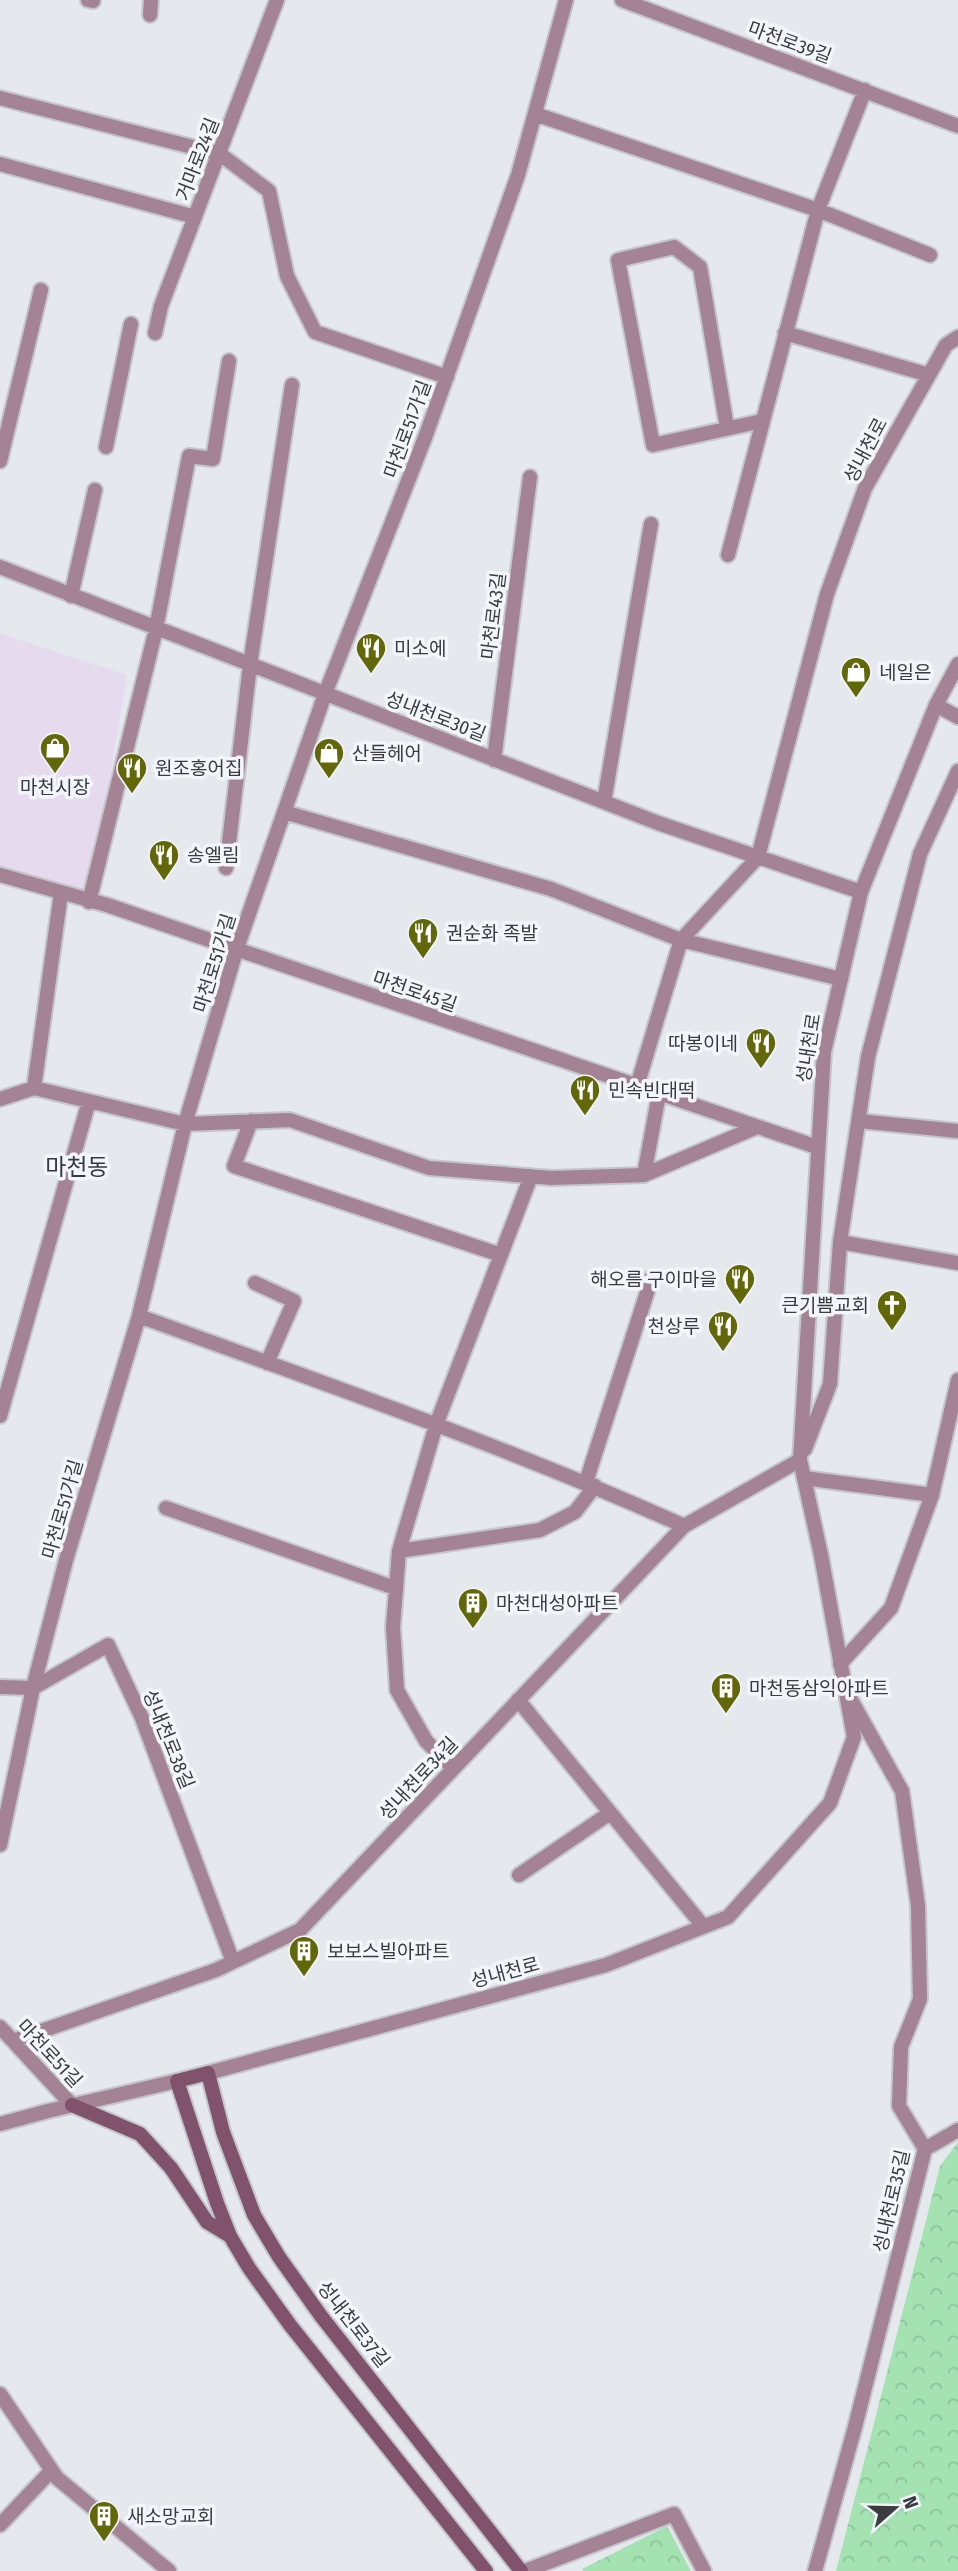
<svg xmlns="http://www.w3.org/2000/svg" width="958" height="2571" viewBox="0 0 958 2571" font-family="'Fira Sans Condensed','Noto Sans KR',sans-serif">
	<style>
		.commercial { fill: #e5daee }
		.park { fill: url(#park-crowns) }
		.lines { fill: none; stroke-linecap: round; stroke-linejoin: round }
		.pedestrian-casing { stroke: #c3c6cb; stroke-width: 18 }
		.minor-casing { stroke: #c3c6cb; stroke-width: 18 }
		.tertiary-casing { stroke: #c3c6cb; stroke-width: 18 }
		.secondary-casing { stroke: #c3c6cb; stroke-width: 18 }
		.pedestrian { stroke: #a48394; stroke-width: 14 }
		.minor { stroke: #a48394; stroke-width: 14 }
		.tertiary { stroke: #a48394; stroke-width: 14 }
		.secondary { stroke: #80526c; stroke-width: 14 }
		.labels { text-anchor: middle; stroke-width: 7; stroke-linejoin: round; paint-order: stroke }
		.street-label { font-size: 19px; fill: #3a3c3e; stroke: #f2f6fc }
		.poi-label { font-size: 19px; fill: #3a3c3e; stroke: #f2f6fc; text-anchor: start }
		.quarter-label { font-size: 23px; fill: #363a3e; stroke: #f2f6fc }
	</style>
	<defs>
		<pattern id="park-crowns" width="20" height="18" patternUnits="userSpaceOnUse" patternTransform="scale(1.75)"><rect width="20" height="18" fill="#a4e2b1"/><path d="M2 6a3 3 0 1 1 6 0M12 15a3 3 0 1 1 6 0" fill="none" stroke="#8ec399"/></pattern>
	</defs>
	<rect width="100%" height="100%" fill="#e5e9ee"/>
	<path class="commercial" d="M0,633l127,42 -38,227 -89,-27z"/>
	<path class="park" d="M958,2142v429h-122l104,-405z
		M667,2526l24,45h-108l-1,-2z"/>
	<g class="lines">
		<g class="pedestrian-casing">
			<path id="pedestrian" d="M0,875l107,30 710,242"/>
		</g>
		<g class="minor-casing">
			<path id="minor" d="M88,0l5,1
				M622,0l336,126
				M150,15l1,-15
				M0,98l220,56 49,37 18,85 28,56 132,45
				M535,114l283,96 112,45
				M0,164l195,53
				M155,333l6,-27 116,-306
				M785,333l144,42
				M727,428l-27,-161 -26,-20 -56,13 35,185 109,-24
				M106,447l25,-123
				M0,461l41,-171
				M728,555l90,-345 47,-120
				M0,567l658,256 203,69
				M71,596l24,-106
				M936,705l22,12
				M494,760l36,-283
				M604,802l47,-278
				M284,812l267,77 130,51 160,39
				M226,868l24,-203 42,-280
				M89,902l67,-273 33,-173 24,3 16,-98
				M637,1086l44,-146 77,-83 69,-263 38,-106 81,-143 12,-8
				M34,1088l27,-195
				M0,1099l34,-11 151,36 105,-4 139,48 123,10 92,-3 113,-48
				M251,1121l-17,45 267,89
				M859,1121l99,10
				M644,1175l15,-81
				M840,1242l118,21
				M255,1283l39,18 -27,62
				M139,1316c183,67 367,130 545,210
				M0,1416l89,-315
				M804,1478l128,17
				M586,1482l66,-205
				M166,1508l229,80
				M399,1551l141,-21 35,-18 20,-26
				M840,1664l51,-56 41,-113 26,-115
				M0,1687l33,1 75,-43 34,73 91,244
				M518,1700l185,226
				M453,1768l-27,-27 -29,-51 -4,-63 6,-76 37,-126 95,-249
				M0,1845l33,-157 33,-128 73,-244 46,-192 51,-173 89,-257 101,-259 92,-260 48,-175
				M519,1875l91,-62
				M0,2027l72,78
				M13,2041l203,-71 84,-40 384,-404 116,-66
				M925,2149l33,-19
				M0,2394l57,84 112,93
				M0,2525l51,-54
				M525,2571l149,-57 30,57
				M815,2571l40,-144 70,-278 -26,-43 2,-59 19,-48 -2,-93 -16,-115 -55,-98"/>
		</g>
		<g class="tertiary-casing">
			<path id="tertiary" d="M805,1449l25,-65 10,-142 28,-185 52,-203 38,-83
				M208,2073l398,-108 122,-48 102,-114 24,-66 -33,-182 -21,-95 24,-408 37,-160 75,-187 22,-41
				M0,2124l48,-13 129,-30"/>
		</g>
		<g class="secondary-casing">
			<path id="secondary" d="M72,2105l68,29 31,34 36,54 23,14
				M486,2571l-196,-246 -41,-57 -19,-32 -13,-33 -40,-122 31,-8 15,59 31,83 25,42 42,59 200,255"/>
		</g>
		<use href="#pedestrian" class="pedestrian"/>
		<use href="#minor" class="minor"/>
		<use href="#tertiary" class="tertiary"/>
		<use href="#secondary" class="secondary"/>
	</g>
	<defs>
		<g id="restaurant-pin" transform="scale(1.575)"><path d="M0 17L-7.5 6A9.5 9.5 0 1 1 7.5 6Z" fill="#626809" stroke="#f2f6fc"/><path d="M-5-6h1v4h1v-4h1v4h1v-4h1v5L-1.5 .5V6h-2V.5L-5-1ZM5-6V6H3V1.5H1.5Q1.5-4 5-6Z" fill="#fff"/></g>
		<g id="shop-pin" transform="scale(1.575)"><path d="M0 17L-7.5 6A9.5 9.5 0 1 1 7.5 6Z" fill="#626809" stroke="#f2f6fc"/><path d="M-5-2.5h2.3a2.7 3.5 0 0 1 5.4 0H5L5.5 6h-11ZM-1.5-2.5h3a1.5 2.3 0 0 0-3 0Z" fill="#fff"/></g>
		<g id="church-pin" transform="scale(1.575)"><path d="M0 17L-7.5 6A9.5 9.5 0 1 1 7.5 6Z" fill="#626809" stroke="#f2f6fc"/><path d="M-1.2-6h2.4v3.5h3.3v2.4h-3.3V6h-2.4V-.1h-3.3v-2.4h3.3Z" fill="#fff"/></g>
		<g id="building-pin" transform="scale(1.575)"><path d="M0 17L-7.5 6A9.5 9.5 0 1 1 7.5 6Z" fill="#626809" stroke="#f2f6fc"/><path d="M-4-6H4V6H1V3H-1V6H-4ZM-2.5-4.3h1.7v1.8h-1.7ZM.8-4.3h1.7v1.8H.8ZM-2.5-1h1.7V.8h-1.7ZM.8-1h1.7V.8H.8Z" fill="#fff"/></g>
	</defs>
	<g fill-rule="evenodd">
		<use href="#restaurant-pin" x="371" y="648"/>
		<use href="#shop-pin" x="856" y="672"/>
		<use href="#shop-pin" x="55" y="748"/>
		<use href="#shop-pin" x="329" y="753"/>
		<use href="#restaurant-pin" x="132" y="768"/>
		<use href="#restaurant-pin" x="164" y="855"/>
		<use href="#restaurant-pin" x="423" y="933"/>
		<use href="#restaurant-pin" x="761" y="1043"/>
		<use href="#restaurant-pin" x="585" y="1090"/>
		<use href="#restaurant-pin" x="740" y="1279"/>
		<use href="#church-pin" x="892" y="1305"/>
		<use href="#restaurant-pin" x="723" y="1326"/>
		<use href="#building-pin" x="473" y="1603"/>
		<use href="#building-pin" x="726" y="1688"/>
		<use href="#building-pin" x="304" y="1951"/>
		<use href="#building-pin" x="104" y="2516"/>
	</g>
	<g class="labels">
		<g class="street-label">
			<text transform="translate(790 42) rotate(20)" y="7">마천로39길</text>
			<text transform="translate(197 159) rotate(-69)" y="7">거마로24길</text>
			<text transform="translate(407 429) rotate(-70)" y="7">마천로51가길</text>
			<text transform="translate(865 450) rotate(-62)" y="7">성내천로</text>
			<text transform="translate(493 616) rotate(-83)" y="7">마천로43길</text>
			<text transform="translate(436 716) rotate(21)" y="7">성내천로30길</text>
			<text transform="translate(214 963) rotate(-73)" y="7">마천로51가길</text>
			<text transform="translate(415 991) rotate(19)" y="7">마천로45길</text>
			<text transform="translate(808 1048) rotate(-81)" y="7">성내천로</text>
			<text transform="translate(62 1509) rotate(-74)" y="7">마천로51가길</text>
			<text transform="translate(169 1739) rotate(68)" y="7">성내천로38길</text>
			<text transform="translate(418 1778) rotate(-47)" y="7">성내천로34길</text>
			<text transform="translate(505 1972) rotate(-15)" y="7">성내천로</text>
			<text transform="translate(50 2053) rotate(47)" y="7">마천로51길</text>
			<text transform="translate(891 2201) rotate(-77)" y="7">성내천로35길</text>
			<text transform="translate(354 2324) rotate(52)" y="7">성내천로37길</text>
		</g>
		<g class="poi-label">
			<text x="394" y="655">미소에</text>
			<text x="879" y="679">네일은</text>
			<text x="352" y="760">산들헤어</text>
			<text x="155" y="775">원조홍어집</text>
			<text x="55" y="794" text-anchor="middle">마천시장</text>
			<text x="187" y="862">송엘림</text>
			<text x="446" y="940">권순화 족발</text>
			<text x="738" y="1050" text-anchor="end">따봉이네</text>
			<text x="608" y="1097">민속빈대떡</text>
			<text x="717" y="1286" text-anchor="end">해오름 구이마을</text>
			<text x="869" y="1312" text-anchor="end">큰기쁨교회</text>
			<text x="700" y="1333" text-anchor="end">천상루</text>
			<text x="496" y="1610">마천대성아파트</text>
			<text x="749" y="1695">마천동삼익아파트</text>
			<text x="327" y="1958">보보스빌아파트</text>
			<text x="127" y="2523">새소망교회</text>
		</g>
		<g class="quarter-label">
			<text x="77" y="1175">마천동</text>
		</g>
	</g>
	<g transform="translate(895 2508) rotate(70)" stroke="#f2f6fc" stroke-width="5" paint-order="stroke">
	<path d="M0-5L12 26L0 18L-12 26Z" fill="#3a3c3e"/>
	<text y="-10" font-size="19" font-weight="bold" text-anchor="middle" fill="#3a3c3e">N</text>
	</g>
</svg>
